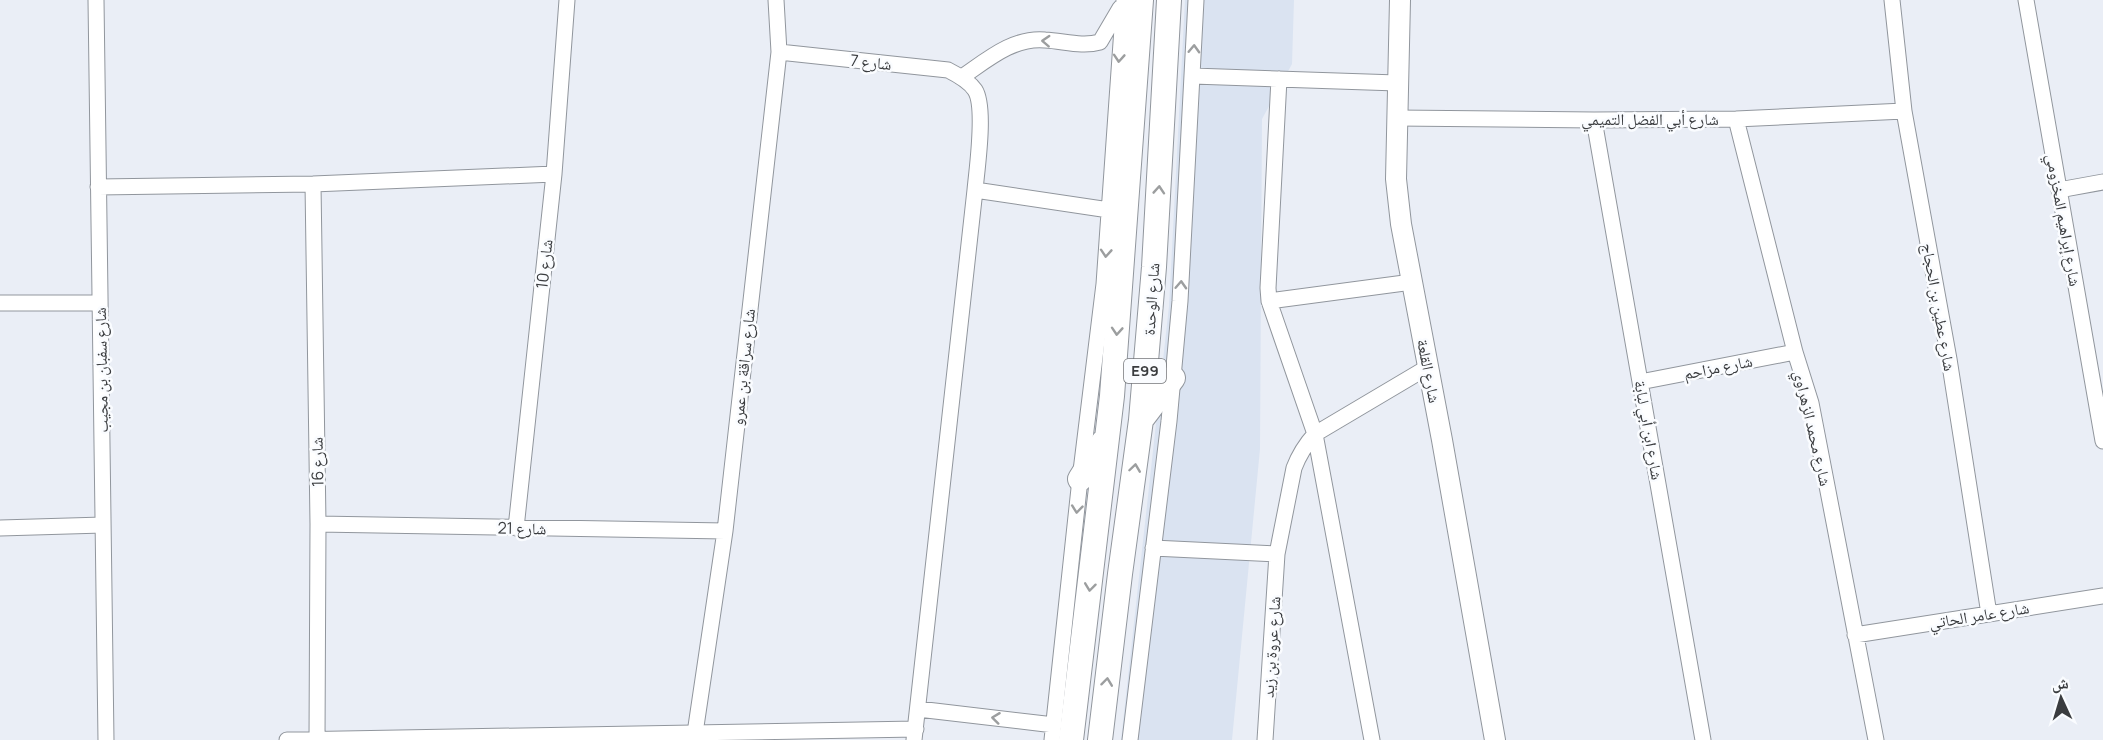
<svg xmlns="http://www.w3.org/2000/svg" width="2103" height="740" viewBox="0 0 2103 740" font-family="Manrope,'Noto Naskh Arabic',sans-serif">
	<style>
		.built { fill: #dae3f1 }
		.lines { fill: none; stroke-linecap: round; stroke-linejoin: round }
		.minor-casing { stroke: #91969d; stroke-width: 17 }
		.tertiary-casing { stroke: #91969d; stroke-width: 22 }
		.primary-casing { stroke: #91969d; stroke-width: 26 }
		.minor { stroke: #fff; stroke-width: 15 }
		.tertiary { stroke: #fff; stroke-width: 20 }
		.primary { stroke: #fff; stroke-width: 24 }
		.oneway { stroke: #9c9e9f }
		.labels { text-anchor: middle; stroke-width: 5; stroke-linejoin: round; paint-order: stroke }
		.shield { fill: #fafcff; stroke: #747679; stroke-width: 1.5 }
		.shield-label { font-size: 15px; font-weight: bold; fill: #3a3c3f }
		.street-label { font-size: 16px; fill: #3a3c3f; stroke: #fafcff }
	</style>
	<rect width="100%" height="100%" fill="#eaeef6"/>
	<path class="built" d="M1185,0h109l-2,64 -30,55 -2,330 -28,291h-111l48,-434z"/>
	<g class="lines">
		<g class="minor-casing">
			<path id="minor" d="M96,0l10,740
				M1892,0l12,111 45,248 40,255
				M2026,0l77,441
				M779,52l169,18c10,5 21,11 27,20 11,17 2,78 0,100l-61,550
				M1193,76l204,7
				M962,77c25,-17 51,-40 83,-37 19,1 37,7 55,2l20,-34
				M1279,79l-11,209 1,13 143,-19
				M1396,118l198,2 142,-1 168,-8
				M1736,119l59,233 16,51 65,337
				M1594,120l109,620
				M313,184l5,340 -1,215
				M98,187l215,-3 241,-10
				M975,190l134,20
				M2059,190l44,-8
				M1269,301l46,133 57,306
				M0,303h100
				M1640,382l155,-30
				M318,524l407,7
				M0,528l103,-3
				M516,528l38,-354 13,-174
				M1153,548l124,6
				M1855,635l248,-39
				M918,709l136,16
				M695,733l30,-202 54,-479 -3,-52
				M287,740l629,-11
				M1052,740l28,-261 24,-195 20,-284
				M1130,740l39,-319 11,-120 16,-301
				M1265,740l12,-186 17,-86c5,-13 11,-23 21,-34l113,-67"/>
		</g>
		<g class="tertiary-casing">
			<path id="tertiary" d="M1400,0l-4,179 5,45 41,216 53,300"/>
		</g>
		<g class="primary-casing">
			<path id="primary" d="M1141,420l32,-42
				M1080,479l23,-37
				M1071,740l41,-344 29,-396
				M1100,740l20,-166 21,-154 13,-153 15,-267"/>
		</g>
		<use href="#minor" class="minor"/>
		<use href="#tertiary" class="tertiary"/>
		<use href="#primary" class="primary"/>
	</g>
	<defs><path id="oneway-chevron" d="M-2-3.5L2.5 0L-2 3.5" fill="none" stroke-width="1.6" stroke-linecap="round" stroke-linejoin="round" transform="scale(1.5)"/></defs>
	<g class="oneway">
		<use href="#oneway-chevron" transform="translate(1046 41) rotate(-177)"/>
		<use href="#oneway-chevron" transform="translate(1194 49) rotate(-88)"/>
		<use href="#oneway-chevron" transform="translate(1119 58) rotate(94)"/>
		<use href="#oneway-chevron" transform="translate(1159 190) rotate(-86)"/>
		<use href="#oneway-chevron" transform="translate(1106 253) rotate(94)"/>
		<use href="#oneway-chevron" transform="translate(1181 285) rotate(-87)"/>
		<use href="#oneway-chevron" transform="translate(1117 331) rotate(94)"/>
		<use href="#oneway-chevron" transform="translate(1135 468) rotate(-82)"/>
		<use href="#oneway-chevron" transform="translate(1077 509) rotate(96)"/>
		<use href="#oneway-chevron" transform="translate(1090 587) rotate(97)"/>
		<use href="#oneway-chevron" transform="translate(1107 682) rotate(-83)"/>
		<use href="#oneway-chevron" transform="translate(996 718) rotate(-173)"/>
	</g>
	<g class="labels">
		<rect class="shield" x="1124" y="359" width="42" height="24" rx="4.5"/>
		<g class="shield-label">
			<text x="1145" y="376">E99</text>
		</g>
		<g class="street-label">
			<text transform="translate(871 62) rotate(6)" y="6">شارع 7</text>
			<text x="1650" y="125">شارع أبي الفضل التميمي</text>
			<text transform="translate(2064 220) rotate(80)" y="6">شارع إبراهيم المخزومي</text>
			<text transform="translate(544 264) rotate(-84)" y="6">شارع 10</text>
			<text transform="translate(1151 299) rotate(-86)" y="6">شارع الوحدة</text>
			<text transform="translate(1939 307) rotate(80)" y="6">شارع عطين بن الحجاج</text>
			<text transform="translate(743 367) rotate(-84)" y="6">شارع سراقة بن عمرو</text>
			<text transform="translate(1718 367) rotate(-11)" y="6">شارع مزاحم</text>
			<text transform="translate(101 370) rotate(-91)" y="6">شارع سفبان بن مجيب</text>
			<text transform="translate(1429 371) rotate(79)" y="6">شارع القلعة</text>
			<text transform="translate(1813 428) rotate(77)" y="6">شارع محمد الزهراوي</text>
			<text transform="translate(1649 430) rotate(80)" y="6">شارع ابن أبي لبابة</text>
			<text transform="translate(317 462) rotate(-91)" y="6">شارع 16</text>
			<text transform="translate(522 528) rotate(1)" y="6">شارع 21</text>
			<text transform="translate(1979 615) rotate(-9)" y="6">شارع عامر الحاتي</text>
			<text transform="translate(1271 647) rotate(-86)" y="6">شارع عروة بن زيد</text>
		</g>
	</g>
	<g transform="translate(2061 698) rotate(356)" stroke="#fafcff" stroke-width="4.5" paint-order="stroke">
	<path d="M0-4.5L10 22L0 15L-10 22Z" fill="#3a3c3f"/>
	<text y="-9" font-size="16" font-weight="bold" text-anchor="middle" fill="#3a3c3f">ش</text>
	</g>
</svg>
